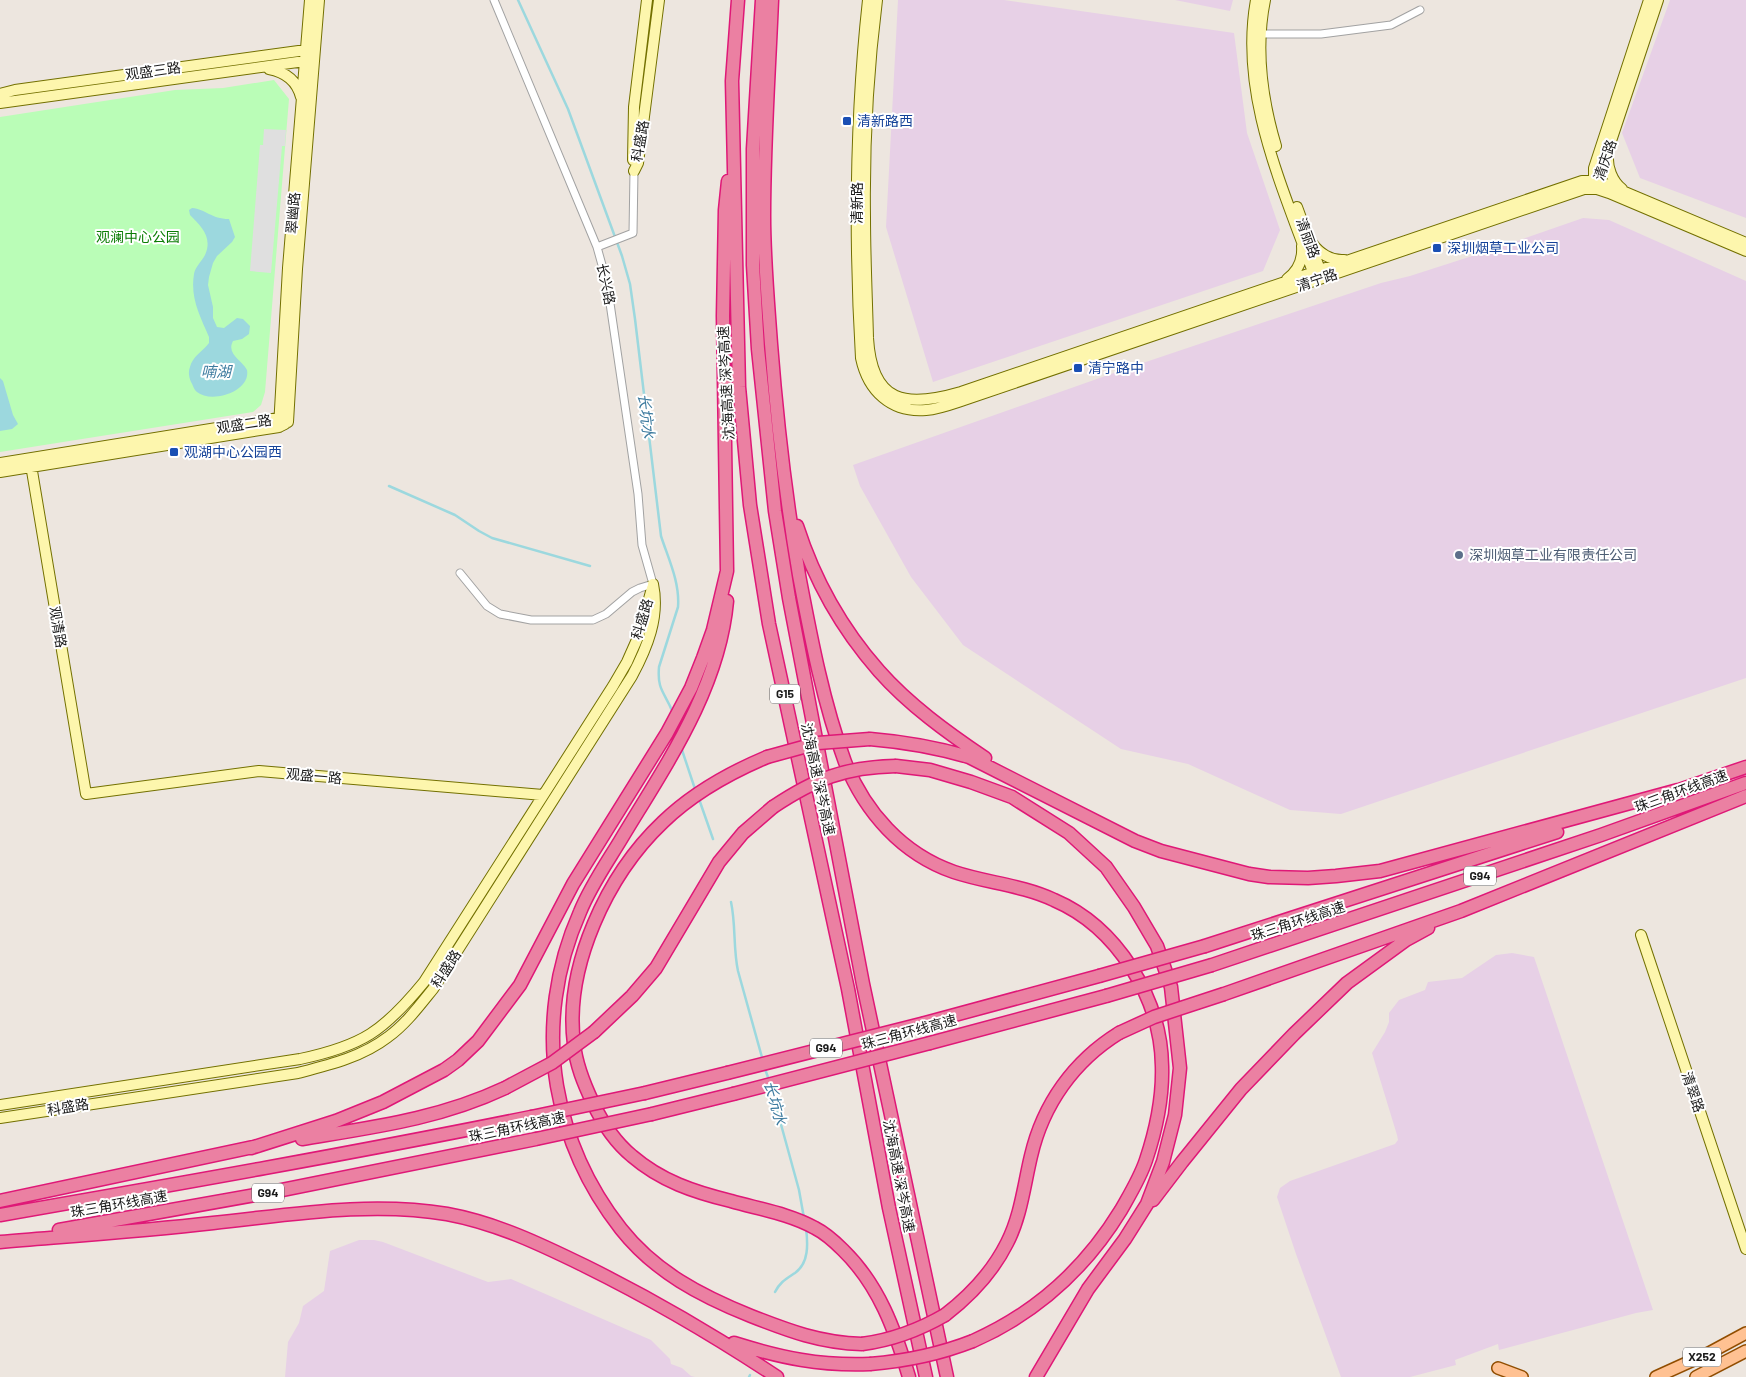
<svg xmlns="http://www.w3.org/2000/svg" width="1746" height="1377" viewBox="0 0 1746 1377" font-family="Barlow,'Noto Sans SC',sans-serif">
	<style>
		.industrial { fill: #e7d0e6 }
		.park { fill: #bafdb7 }
		.parking { fill: #dfdfdf }
		.water { fill: #9cd8de }
		.lines { fill: none; stroke-linecap: round; stroke-linejoin: round }
		.stream { stroke: #9cd8de; stroke-width: 2.5 }
		.street-casing { stroke: #a2a2a2; stroke-width: 9 }
		.secondary-casing { stroke: #737000; stroke-width: 12 }
		.primary-casing { stroke: #914d00; stroke-width: 14 }
		.highway-casing { stroke: #df1877; stroke-width: 15 }
		.street { stroke: #fff; stroke-width: 7 }
		.secondary { stroke: #fdf6ad; stroke-width: 10 }
		.primary { stroke: #ffc192; stroke-width: 11 }
		.highway { stroke: #eb80a2; stroke-width: 12 }
		.highway-bridge-casing { stroke: #df1877; stroke-width: 15; stroke-linecap: butt }
		.highway-bridge { stroke: #eb80a2; stroke-width: 12 }
		.transit-dot { fill: #1a4fb4; stroke: #fff; stroke-width: 2 }
		.service-dot { fill: #5c6f8a; stroke: #fff; stroke-width: 2 }
		.labels { text-anchor: middle; stroke-width: 4; stroke-linejoin: round; paint-order: stroke }
		.shield { fill: #fff; stroke: #5f5f5f; stroke-width: 1 }
		.shield-label { font-size: 12px; font-weight: bold; fill: #1b1b1b }
		.street-label { font-size: 14px; fill: #1b1b1b; stroke: #fff }
		.transit-label { font-size: 14px; fill: #164399; stroke: #fff; text-anchor: start }
		.park-label { font-size: 14px; fill: #0b7d04; stroke: #fff }
		.service-label { font-size: 14px; fill: #4e5e75; stroke: #fff; text-anchor: start }
		.water-label { font-size: 15px; font-style: italic; fill: #3d7b9f; stroke: #fff }
	</style>
	<rect width="100%" height="100%" fill="#ede6df"/>
	<path class="industrial" d="M898,0h106l230,33 13,100 33,97 -17,41 -330,111 -47,-155z
		M1175,0h58l-3,11z
		M1670,0h76v218l-106,-40 -18,-45z
		M1583,218l26,2 137,61v397l-405,136 -51,-4 -102,-46 -67,-15 -158,-104 -52,-68 -51,-91 -7,-21 275,-97 253,-85 29,-7 87,-28z
		M1512,953l22,4 119,353 -17,3 -137,37 -1,-6 -43,16 1,5 -46,12h-69l-45,-123 -19,-57 3,-9 10,-7 105,-37 3,-4 -1,-5 -25,-82 13,-21 4,-10v-9l10,-13 26,-10 3,-8 34,-4 34,-23z
		M359,1240h15l9,2 105,40 23,-3 140,61 19,19 1,5 11,4 9,8 4,1h-410l3,-35 11,-19 4,-17 21,-15 6,-40z"/>
	<path class="park" d="M274,80l15,19 -24,293 -4,13 -8,7 -253,40v-335l175,-27 48,-2z"/>
	<path class="parking" d="M264,129l22,1 -1,16h-3l-11,127 -21,-2 10,-126h3z"/>
	<path class="water" d="M192,208c14,1 19,11 37,11l6,18 -3,5 -15,14 -4,7 -4,14 -1,8 5,22v11l4,9 7,1 13,-10 6,1 7,7 -1,8 -7,5 -9,2c-7,13 9,19 14,29 4,22 -36,34 -50,22 -3,-2 -4,-7 -6,-10 -2,-5 -3,-10 -1,-15 2,-10 13,-16 19,-24v-6c-9,-21 -19,-39 -15,-63 1,-7 8,-13 11,-19 8,-18 -4,-29 -15,-40l-1,-5z
		M0,378l3,3 10,34 5,9 -6,5 -12,2z"/>
	<g class="lines">
		<path class="stream" d="M518,0l50,109 54,147 8,28 5,35 26,217c7,22 19,46 17,71l-19,60c-2,24 6,25 14,46
			M389,486l66,29 24,16 13,7 98,28
			M681,747l14,42
			M699,799l14,40
			M731,902c5,23 2,46 7,69l25,90
			M765,1069l4,11
			M771,1088l28,102 5,28
			M775,1292c5,-10 11,-13 20,-19 14,-10 13,-29 11,-45
			M749,1377l1,-2"/>
		<g class="street-casing">
			<path id="street" d="M1258,34h63l70,-9 29,-15
				M597,247l36,-14 1,-62
				M460,573l27,33 13,8 31,6h62l13,-6 26,-22 8,-4 13,-4 -11,-39 -4,-51 -31,-211 -10,-36 -103,-247"/>
		</g>
		<g class="secondary-casing">
			<path id="secondary" d="M868,0c-13,118 -14,239 -7,358 7,33 30,55 65,52 13,-1 26,-6 38,-10l620,-211h13l12,4 137,58
				M877,0c-9,71 -13,145 -12,217 0,40 2,81 3,121 4,66 38,70 93,54l621,-211h11l13,3 140,59
				M1256,0c-17,94 26,185 57,272l3,4
				M1265,0c-10,49 -3,99 11,146
				M269,69c16,3 28,12 32,28
				M0,94l15,-4 291,-40
				M0,103l305,-42 4,-3
				M1608,155c-1,12 4,26 14,34
				M633,160l1,-53 13,-107
				M634,171l4,-8 21,-163
				M1594,185v-17l55,-168
				M1596,186l62,-186
				M1297,207l23,63 -1,6
				M1312,243c7,10 19,18 32,17
				M1287,279c11,-8 16,-20 15,-33
				M288,422l9,-153 22,-269
				M279,427l9,-159 22,-268
				M30,459l56,335 173,-23 284,24
				M0,463l266,-43 13,-2 6,3
				M0,472l279,-45 6,-3
				M1641,935l105,314
				M0,1105l300,-46c62,-13 84,-28 124,-77l189,-296 14,-24 12,-27 13,-47
				M0,1118l298,-45c31,-8 64,-16 90,-36 18,-13 32,-32 45,-48l199,-313c15,-28 28,-59 21,-92"/>
		</g>
		<g class="primary-casing">
			<path id="primary" d="M1498,1368l24,9
				M1656,1377l53,-24 37,-20
				M1696,1377l50,-26"/>
		</g>
		<g class="highway-casing">
			<path id="highway" d="M738,0l-6,81 7,306 11,118 19,119 79,365 41,219 37,169
				M762,0l-9,149v116l5,84 17,162 14,87 74,386 84,393
				M772,0c-3,72 -8,144 -8,216 0,43 4,86 7,128 6,78 15,155 28,231 12,63 24,127 46,187 20,50 57,92 109,110 33,11 68,13 100,28 63,27 107,98 108,166 1,32 -6,64 -16,94 -6,18 -16,34 -25,50 -36,59 -85,103 -148,131
				M797,526c17,53 45,103 82,145 30,34 69,62 106,87
				M727,601c-8,89 -62,165 -107,240 -14,23 -30,46 -40,71 -24,54 -33,115 -23,174 9,52 31,101 64,143 34,43 80,67 130,87 38,15 70,27 111,28
				M870,739c36,3 65,8 99,18l166,84 26,10 88,23 20,3 39,1 28,-2 44,-5 298,-81
				M767,757c-38,16 -74,36 -104,65 -56,53 -99,145 -89,222 2,21 10,40 19,59 9,19 22,39 39,53 29,25 62,36 99,45 28,8 59,13 84,27 10,5 19,13 28,22 36,35 52,80 66,127
				M896,766l34,4 41,12 41,15 57,36 37,34 28,40 23,39 14,41 9,81 -5,47 -12,47 -16,42 -22,35 -37,50 -52,88
				M1670,793l76,-26
				M1205,946l352,-114
				M1212,965l389,-130 145,-52
				M1224,994l237,-83 285,-115
				M925,1023l174,-47
				M594,1032l38,-36 24,-28 63,-106 24,-29 30,-26
				M930,1043l176,-47
				M645,1093l82,-20
				M652,1114l81,-20
				M302,1139c72,-12 137,-20 203,-51
				M251,1148l85,-27 47,-19 61,-32 14,-10 20,-19 42,-56 53,-101 94,-151 24,-45 12,-30 10,-28 14,-59 -4,-255 2,-106 3,-29
				M1153,1200l29,-38 59,-73 53,-55 53,-51 59,-43 22,-12
				M0,1201l258,-55
				M0,1215c177,-31 354,-62 531,-98
				M59,1230l218,-39 259,-52
				M0,1242c71,-6 142,-11 213,-19 77,-8 156,-22 234,-9 49,9 93,30 138,52 67,33 130,70 192,111
				M945,1315c26,-20 47,-42 62,-72 14,-27 17,-58 24,-87 12,-52 43,-95 88,-123
				M734,1343c48,15 86,23 136,21"/>
		</g>
		<use href="#street" class="street"/>
		<use href="#secondary" class="secondary"/>
		<use href="#primary" class="primary"/>
		<use href="#highway" class="highway"/>
		<g class="highway-bridge-casing">
			<path id="highway-bridge" d="M767,757l51,-14 52,-4
				M773,807c42,-28 72,-40 123,-41
				M1099,976l106,-30
				M1106,996l106,-31
				M1119,1033l35,-16 70,-23
				M727,1073l198,-50
				M505,1088l47,-25 42,-31
				M733,1094l197,-51
				M531,1117l114,-24
				M536,1139l116,-25
				M862,1344c31,-4 57,-14 83,-29
				M870,1364c37,-3 70,-10 103,-23"/>
		</g>
		<use href="#highway-bridge" class="highway-bridge"/>
	</g>
	<g class="transit-dot">
		<rect x="842" y="116" width="10" height="10" rx="2.5"/>
		<rect x="1432" y="243" width="10" height="10" rx="2.5"/>
		<rect x="1073" y="363" width="10" height="10" rx="2.5"/>
		<rect x="169" y="447" width="10" height="10" rx="2.5"/>
	</g>
	<circle class="service-dot" cx="1459" cy="555" r="5"/>
	<g class="labels">
		<g class="shield">
			<rect x="770" y="684.5" width="30" height="19" rx="4"/>
			<rect x="1464" y="866.5" width="32" height="19" rx="4"/>
			<rect x="810" y="1038.5" width="32" height="19" rx="4"/>
			<rect x="252" y="1183.5" width="32" height="19" rx="4"/>
			<rect x="1683" y="1347.5" width="38" height="19" rx="4"/>
		</g>
		<g class="shield-label">
			<text x="785" y="698">G15</text>
			<text x="1480" y="880">G94</text>
			<text x="826" y="1052">G94</text>
			<text x="268" y="1197">G94</text>
			<text x="1702" y="1361">X252</text>
		</g>
		<g class="street-label">
			<text transform="translate(153 71) rotate(-8)" y="5">观盛三路</text>
			<text transform="translate(640 141) rotate(-80)" y="5">科盛路</text>
			<text transform="translate(1605 160) rotate(-71)" y="5">清庆路</text>
			<text transform="translate(857 203) rotate(-90)" y="5">清新路</text>
			<text transform="translate(293 213) rotate(-85)" y="5">翠幽路</text>
			<text transform="translate(1308 238) rotate(70)" y="5">清丽路</text>
			<text transform="translate(1317 280) rotate(-19)" y="5">清宁路</text>
			<text transform="translate(606 284) rotate(78)" y="5">长兴路</text>
			<text transform="translate(726 383) rotate(-93)" y="5">沈海高速 深岑高速</text>
			<text transform="translate(244 424) rotate(-9)" y="5">观盛二路</text>
			<text transform="translate(642 619) rotate(-73)" y="5">科盛路</text>
			<text transform="translate(58 627) rotate(80)" y="5">观清路</text>
			<text transform="translate(314 776) rotate(5)" y="5">观盛一路</text>
			<text transform="translate(818 779) rotate(78)" y="5">沈海高速 深岑高速</text>
			<text transform="translate(1681 791) rotate(-20)" y="5">珠三角环线高速</text>
			<text transform="translate(1298 921) rotate(-18)" y="5">珠三角环线高速</text>
			<text transform="translate(446 969) rotate(-57)" y="5">科盛路</text>
			<text transform="translate(909 1032) rotate(-15)" y="5">珠三角环线高速</text>
			<text transform="translate(1693 1092) rotate(71)" y="5">清翠路</text>
			<text transform="translate(68 1107) rotate(-9)" y="5">科盛路</text>
			<text transform="translate(517 1127) rotate(-12)" y="5">珠三角环线高速</text>
			<text transform="translate(899 1176) rotate(79)" y="5">沈海高速 深岑高速</text>
			<text transform="translate(119 1204) rotate(-10)" y="5">珠三角环线高速</text>
		</g>
		<g class="transit-label">
			<text x="857" y="126">清新路西</text>
			<text x="1447" y="253">深圳烟草工业公司</text>
			<text x="1088" y="373">清宁路中</text>
			<text x="184" y="457">观湖中心公园西</text>
		</g>
		<g class="park-label">
			<text x="138" y="242">观澜中心公园</text>
		</g>
		<g class="service-label">
			<text x="1469" y="560">深圳烟草工业有限责任公司</text>
		</g>
		<g class="water-label">
			<text x="216" y="377">喃湖</text>
			<text transform="translate(646 416) rotate(83)" y="5">长坑水</text>
			<text transform="translate(775 1103) rotate(74)" y="5">长坑水</text>
		</g>
	</g>
</svg>
